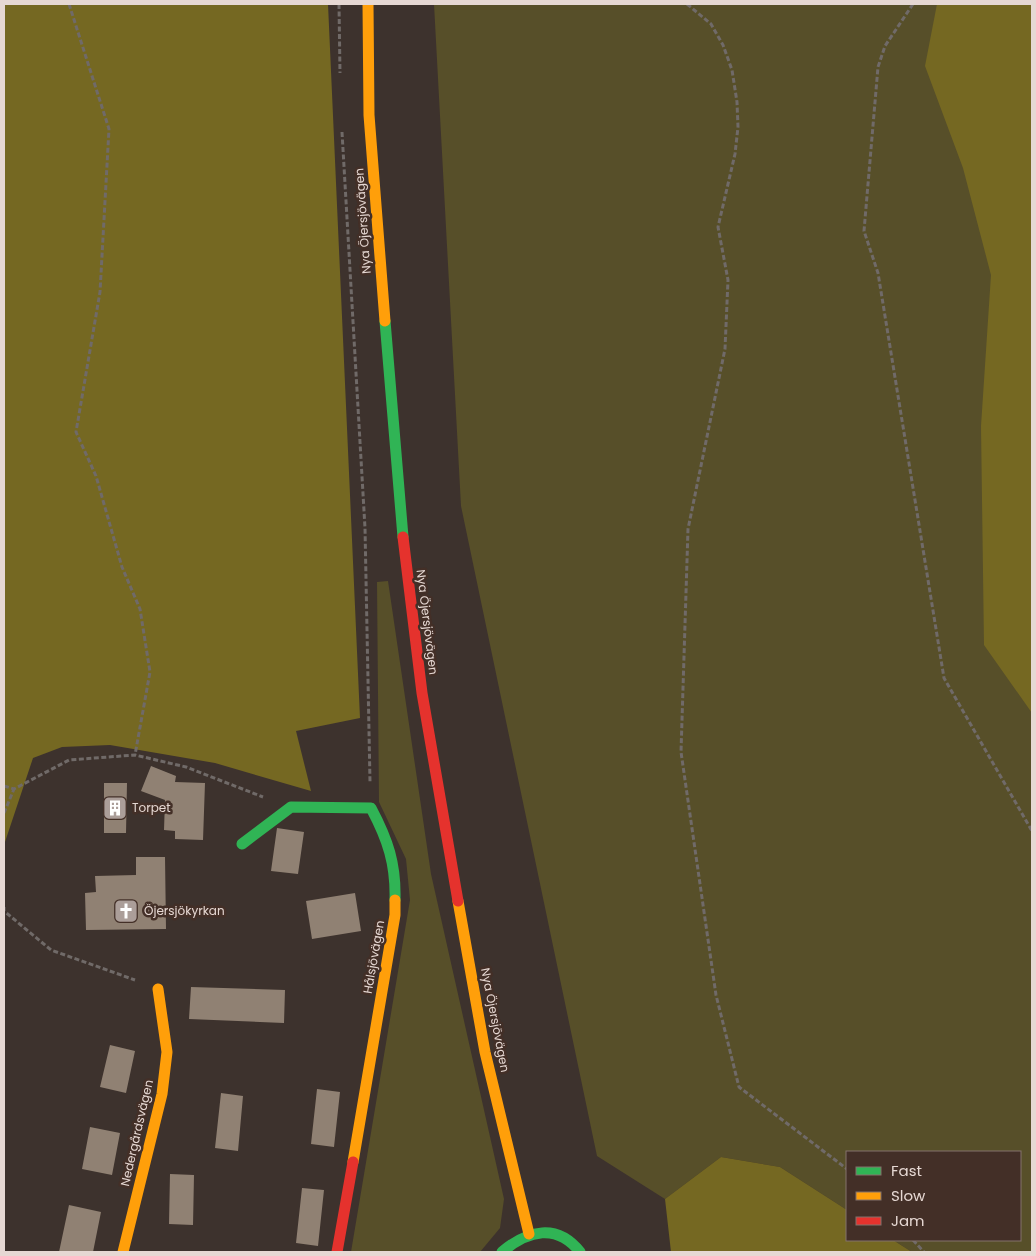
<svg xmlns="http://www.w3.org/2000/svg" width="1036" height="1256" viewBox="0 0 1036 1256" font-family="Poppins,sans-serif">
	<style>
		.green { fill: #574f29 }
		.forest { fill: #756822 }
		.building { fill: #908173 }
		.lines { fill: none; stroke-linecap: round; stroke-linejoin: round }
		.path { stroke: #706a68; stroke-width: 3; stroke-dasharray: 5 2.5; stroke-linecap: butt }
		.fast { stroke: #30b455; stroke-width: 11 }
		.slow { stroke: #ff9f0a; stroke-width: 11 }
		.jam { stroke: #e5322d; stroke-width: 11 }
		.labels { text-anchor: middle; stroke-width: 5; stroke-linejoin: round; paint-order: stroke }
		.street-label { font-size: 12px; fill: #e6d8d3; stroke: #432f27 }
		.poi-label { font-size: 12px; fill: #e6d8d3; stroke: #432f27; text-anchor: start }
	</style>
	<rect width="100%" height="100%" fill="#3d322d"/>
	<path class="green" d="M434,4h598v1248h-120l-19,-12h127v-88h-173v58l-67,-43 -59,-10 -56,42 -68,-43 -136,-650z
		M388,581l43,293 73,325 -4,29 -20,24h-129l59,-352 -4,-41 -27,-57 -2,-220z"/>
	<path class="forest" d="M4,4h324l32,714 -64,13 15,60 -96,-28 -105,-18 -48,2 -29,11 -29,87z
		M937,4h95v709l-48,-68 -3,-219 10,-151 -28,-107 -38,-102z
		M721,1157l59,10 67,43v30h46l19,12h-241l-6,-53z"/>
	<path class="building" d="M151,766l25,10 -1,6 30,1 -2,57 -28,-1v-8l-11,-1 1,-30 -24,-9z
		M104,783h23l-1,50h-22z
		M277,828l27,4 -6,42 -27,-3z
		M136,857h29l1,72 -80,1 -1,-37 11,-1 -1,-16 41,-1z
		M355,893l6,38 -49,8 -6,-38z
		M191,987l94,3 -1,33 -95,-4z
		M110,1045l25,6 -9,42 -26,-6z
		M317,1089l23,3 -6,55 -23,-3z
		M221,1093l22,3 -5,55 -23,-3z
		M90,1127l30,6 -8,42 -30,-6z
		M170,1174l24,1 -1,50 -24,-1z
		M302,1188l22,2 -6,56 -22,-3z
		M69,1205l32,7 -8,40h-34z"/>
	<g class="lines">
		<path class="path" d="M69,4l40,125 -9,163 -24,140 20,44 26,91 18,42 10,63 -15,83
			M339,4l1,69
			M687,4l24,20 12,21 9,25 5,32 1,25 -3,27 -17,73 10,53 -3,69 -37,180 -7,223 35,243 23,92 108,82
			M913,4l-28,42 -7,21 -14,164 14,42 66,405 88,153
			M342,132l23,396 5,254
			M4,786l10,3 55,-29 66,-5 51,12 77,30
			M4,813l10,-24
			M4,907v4l47,39 84,30
			M913,1240l11,12"/>
		<path class="fast" d="M385,321l18,216
			M242,844l49,-37 80,1c17,32 25,56 24,92
			M502,1252c26,-22 55,-29 78,0"/>
		<path class="slow" d="M368,4l1,111 16,206
			M458,901l27,151 44,182
			M353,1162l42,-247v-15
			M123,1252l39,-158 5,-42 -9,-63"/>
		<path class="jam" d="M403,537l19,156 36,208
			M337,1252l16,-90"/>
	</g>
	<defs>
		<g id="building-square" transform="scale(1.25)"><rect x="-9" y="-9" width="18" height="18" rx="4" fill="#ab9e99" stroke="#432f27"/><path d="M-4-6H4V6H1V3H-1V6H-4ZM-2.5-4.3h1.7v1.8h-1.7ZM.8-4.3h1.7v1.8H.8ZM-2.5-1h1.7V.8h-1.7ZM.8-1h1.7V.8H.8Z" fill="#fff"/></g>
		<g id="church-square" transform="scale(1.25)"><rect x="-9" y="-9" width="18" height="18" rx="4" fill="#ab9e99" stroke="#432f27"/><path d="M-1.2-6h2.4v3.5h3.3v2.4h-3.3V6h-2.4V-.1h-3.3v-2.4h3.3Z" fill="#fff"/></g>
	</defs>
	<g fill-rule="evenodd">
		<use href="#building-square" x="115" y="808"/>
		<use href="#church-square" x="126" y="911"/>
	</g>
	<g class="labels">
		<g class="street-label">
			<text transform="translate(363 221) rotate(-94)" y="4">Nya Öjersjövägen</text>
			<text transform="translate(427 622) rotate(83)" y="4">Nya Öjersjövägen</text>
			<text transform="translate(374 957) rotate(-80)" y="4">Hålsjövägen</text>
			<text transform="translate(495 1020) rotate(79)" y="4">Nya Öjersjövägen</text>
			<text transform="translate(137 1133) rotate(-77)" y="4">Nedergårdsvägen</text>
		</g>
		<g class="poi-label">
			<text x="132" y="812">Torpet</text>
			<text x="144" y="915">Öjersjökyrkan</text>
		</g>
	</g>
	<rect width="1036" height="1256" fill="none" stroke="#e6d8d3" stroke-width="10"/>
	<rect x="846" y="1151" width="175" height="90" fill="#432f27" stroke="#84736c"/>
	<rect x="856" y="1167" width="25" height="8" fill="#30b455" stroke="#84736c"/>
	<text x="891" y="1176" font-size="15" fill="#e6d8d3">Fast</text>
	<rect x="856" y="1192" width="25" height="8" fill="#ff9f0a" stroke="#84736c"/>
	<text x="891" y="1201" font-size="15" fill="#e6d8d3">Slow</text>
	<rect x="856" y="1217" width="25" height="8" fill="#e5322d" stroke="#84736c"/>
	<text x="891" y="1226" font-size="15" fill="#e6d8d3">Jam</text>
</svg>
